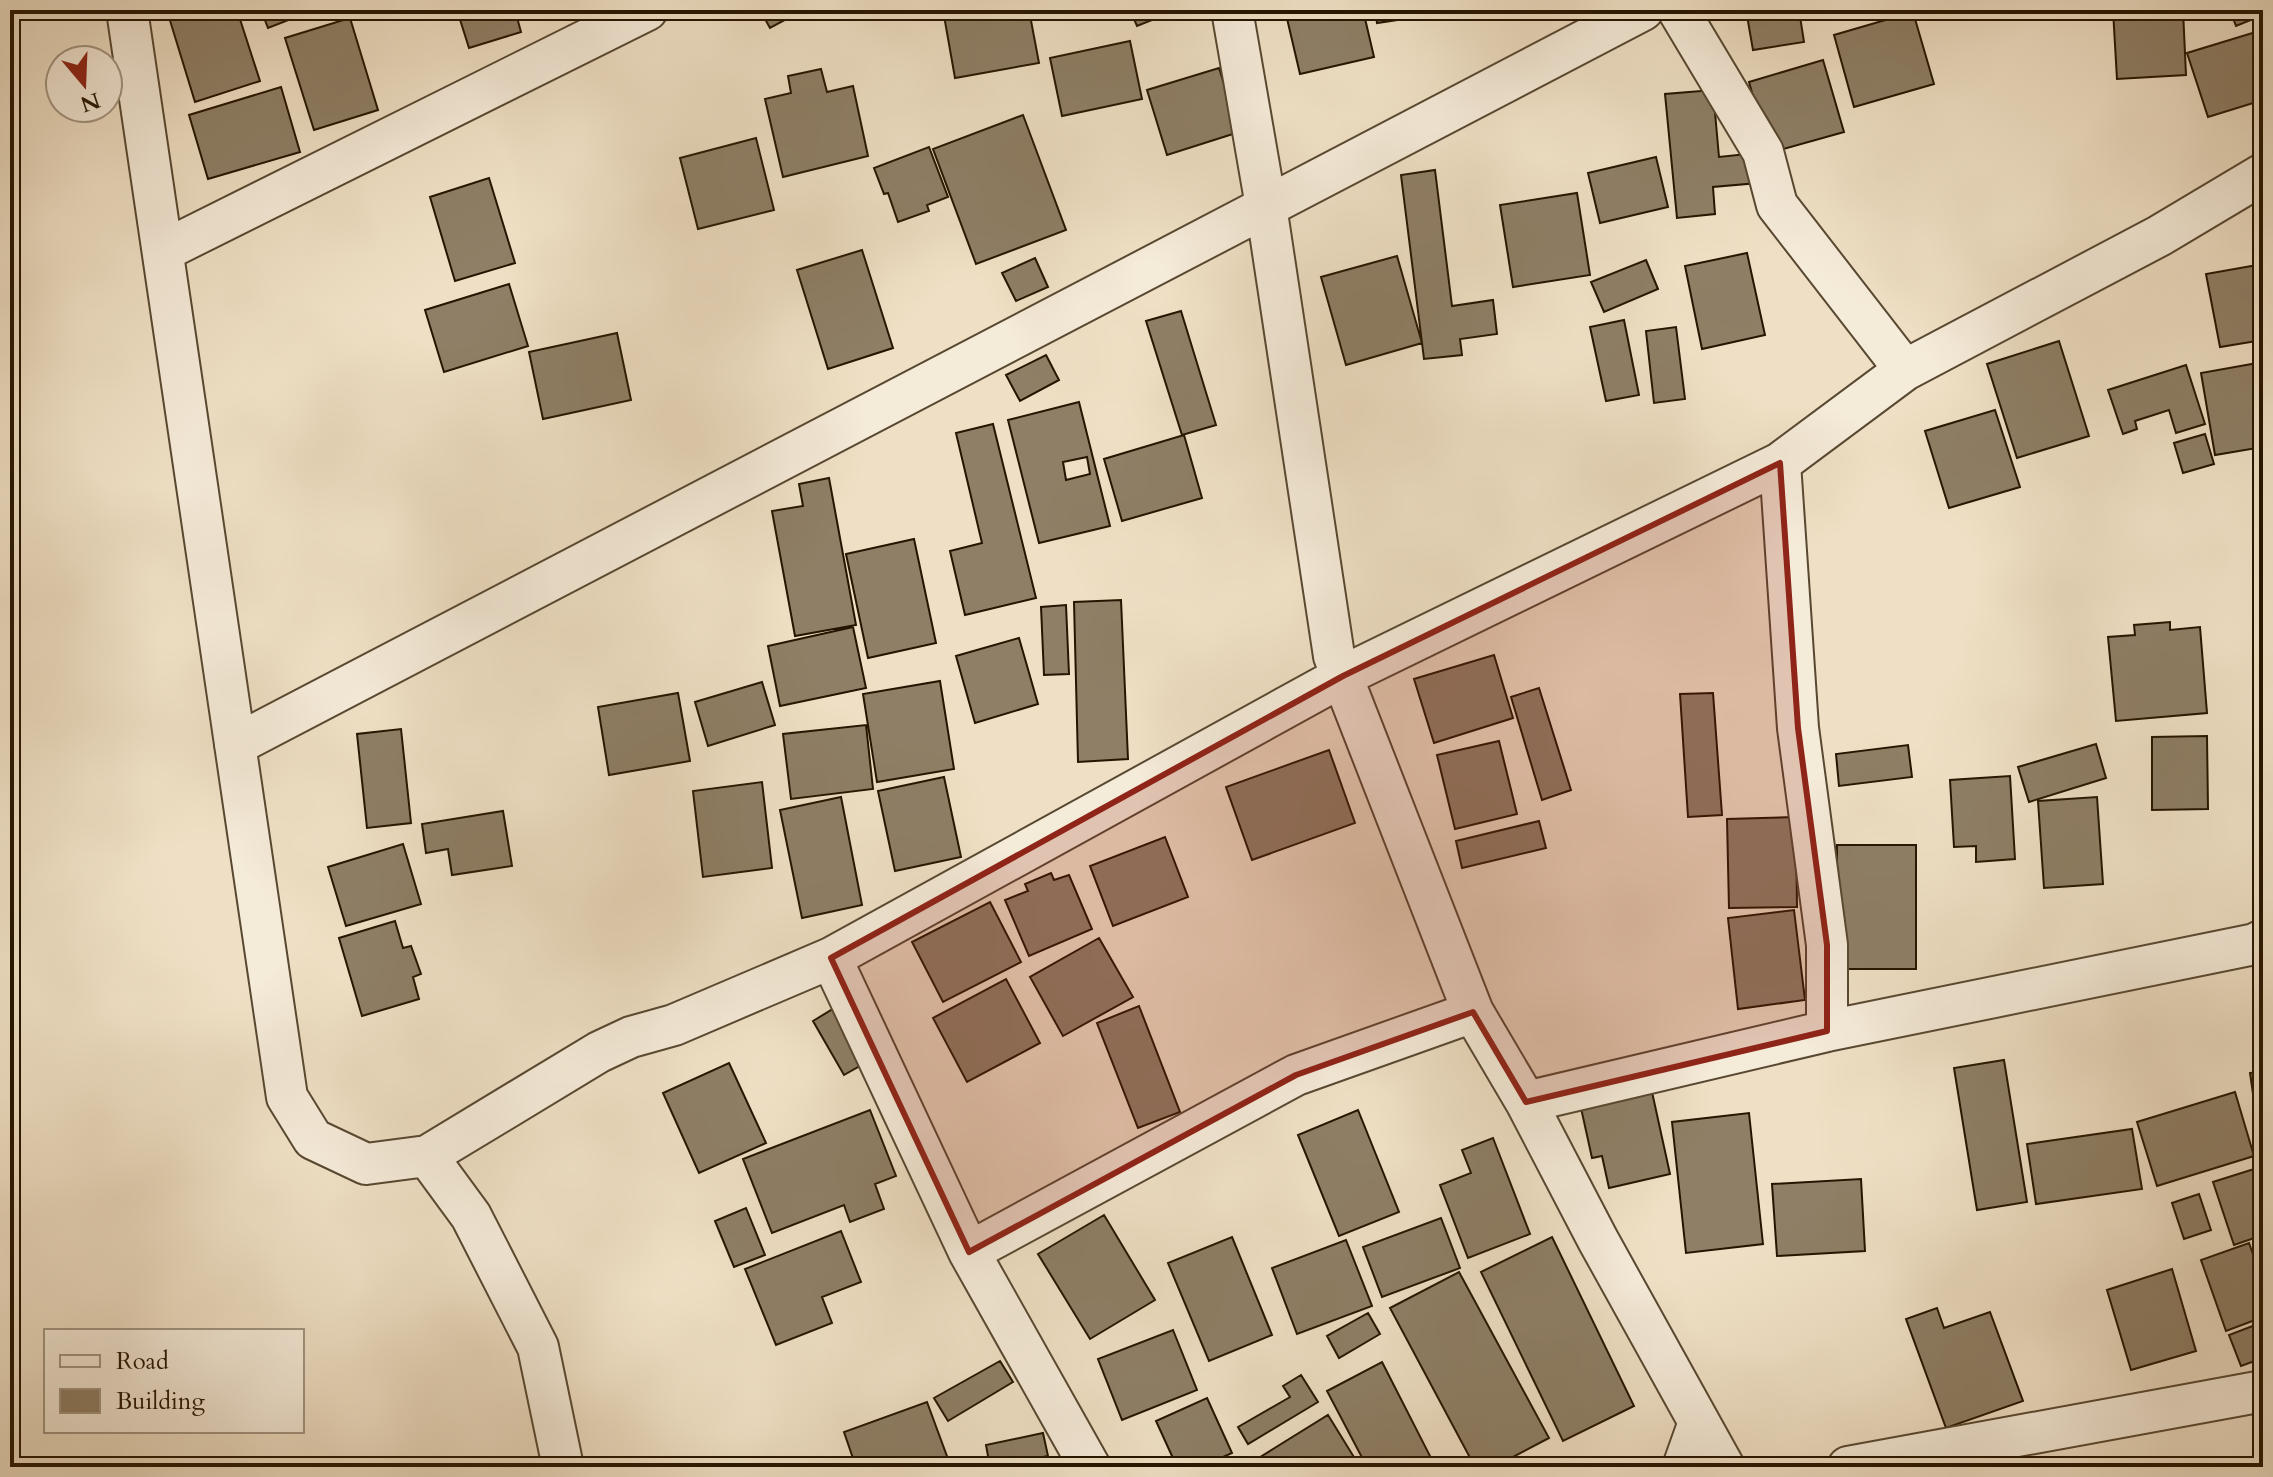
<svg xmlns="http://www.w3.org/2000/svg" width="2273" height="1477" viewBox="0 0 2273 1477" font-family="Cardo,serif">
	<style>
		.building { fill: #8e7f66; stroke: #251500; stroke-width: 2; fill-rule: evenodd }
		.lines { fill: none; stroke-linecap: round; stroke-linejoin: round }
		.street-casing { stroke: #584831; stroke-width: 44 }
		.street { stroke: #f5ebd9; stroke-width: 40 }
		.marked { fill: #8f2418; fill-opacity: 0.2; stroke: #8f2418; stroke-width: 6; stroke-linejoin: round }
	</style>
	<rect width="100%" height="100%" fill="#efe0c5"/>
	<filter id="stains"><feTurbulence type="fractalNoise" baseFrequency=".0025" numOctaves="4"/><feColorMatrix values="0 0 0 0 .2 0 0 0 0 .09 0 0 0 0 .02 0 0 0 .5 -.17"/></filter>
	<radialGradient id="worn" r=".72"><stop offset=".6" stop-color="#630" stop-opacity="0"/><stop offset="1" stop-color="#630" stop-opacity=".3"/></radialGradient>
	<path class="building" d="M181,10h56l23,71 -65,21 -27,-88z
		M261,10h53l-46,18z
		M457,10h58l6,22 -52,16z
		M760,10h32l2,5 -24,13z
		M943,10h86l10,53 -84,15z
		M1130,10h47l-40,16z
		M1285,10h78l11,47 -74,17z
		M1375,10h83v1l-81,12z
		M1746,10h53l5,32 -51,8z
		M2113,10h70l3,65 -69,4z
		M2230,10h33v5l-27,11z
		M1913,12l21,72 -80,23 -20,-72z
		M350,18l28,92 -64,20 -29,-92z
		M2259,31l4,13v56l-55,17 -21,-64z
		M1130,41l12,58 -80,17 -12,-58z
		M1823,60l21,72 -75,21 -20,-71z
		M1219,68l20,64 -72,23 -20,-65z
		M821,69l6,23 26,-6 15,70 -85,21 -18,-78 26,-6 -3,-17z
		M281,87l19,65 -92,27 -19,-64z
		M1713,90l6,67 37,-4 2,30 -45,4 2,27 -38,4 -12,-124z
		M1023,115l43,115 -90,34 -43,-115z
		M756,138l18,72 -76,19 -18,-71z
		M929,147l19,50 -21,8 2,6 -31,11 -10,-29 -4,1 -10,-26z
		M1656,157l12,50 -68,16 -12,-50z
		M1435,170l17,136 41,-6 4,34 -37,5 2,16 -38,4 -23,-184z
		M489,178l26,85 -60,18 -25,-84z
		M1577,193l13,82 -77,12 -13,-82z
		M862,250l31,98 -65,21 -31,-99z
		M1747,253l18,82 -63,14 -17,-83z
		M1397,256l25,87 -76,22 -25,-88z
		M1035,258l13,29 -32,14 -14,-28z
		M1646,260l12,29 -54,23 -13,-30z
		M2263,264v76l-43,7 -14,-73z
		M509,284l19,62 -84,26 -19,-62z
		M1181,311l35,114 -34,10 -36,-114z
		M1624,320l15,75 -33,6 -16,-74z
		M1676,327l9,72 -31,4 -8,-72z
		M617,333l14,67 -88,19 -14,-67z
		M2059,341l30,95 -72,22 -30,-94z
		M1046,355l13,25 -39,21 -14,-26z
		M2263,362v85l-48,8 -14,-82z
		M2186,365l19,59 -29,9 -7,-23 -34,11 2,8 -14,5 -15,-44z
		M1079,402l31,124 -71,17 -31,-123zM1087,457l3,17 -24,6 -3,-18z
		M1995,410l25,77 -71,21 -24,-77z
		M993,424l43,174 -71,17 -15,-64 32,-8 -26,-110z
		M2205,434l9,30 -31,9 -9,-30z
		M1184,435l18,63 -80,23 -18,-62z
		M829,478l27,147 -61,11 -23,-125 31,-5 -4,-22z
		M914,539l22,104 -68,15 -22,-104z
		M1121,600l7,159 -50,3 -4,-160z
		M1066,605l3,69 -25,1 -3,-68z
		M2170,622v8l30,-3 7,86 -91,8 -8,-84 27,-2 -1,-10z
		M853,627l13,61 -86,18 -12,-60z
		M1019,638l19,66 -63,19 -19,-67z
		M1494,655l19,63 -79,25 -20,-64z
		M940,681l14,88 -77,13 -14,-88z
		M762,682l13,43 -67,21 -13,-44z
		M1539,688l32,102 -29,10 -31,-103z
		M678,693l12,68 -81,14 -11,-68z
		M1713,693l9,122 -34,2 -8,-123z
		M866,725l7,64 -82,10 -8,-65z
		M401,729l10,94 -44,5 -10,-94z
		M2207,736l1,73 -56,1v-73z
		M1499,741l18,73 -62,15 -18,-74z
		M2096,744l10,34 -77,24 -11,-35z
		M1908,745l4,32 -73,9 -3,-32z
		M1329,750l26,73 -103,37 -26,-73z
		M2010,776l5,83 -39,3v-16l-22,1 -4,-67z
		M944,777l17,80 -66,14 -17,-80z
		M762,782l10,86 -69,9 -10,-86z
		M841,797l21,108 -60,13 -22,-108z
		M2097,797l6,87 -59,4 -6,-87z
		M503,811l9,55 -60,9 -4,-26 -22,4 -4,-29z
		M1796,817l1,90 -68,1 -2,-89z
		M1539,821l7,27 -84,20 -6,-27z
		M1165,837l23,60 -75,29 -23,-60z
		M403,844l18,60 -75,22 -18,-59z
		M1837,845h79v124h-79z
		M1051,873l3,7 15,-5 23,54 -63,27 -24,-56 23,-9 -3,-7z
		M990,902l31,60 -78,40 -31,-60z
		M1794,910l11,90 -67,9 -10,-91z
		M395,921l8,27 8,-2 10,28 -8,3 6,22 -57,17 -23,-78z
		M1099,938l34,59 -70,39 -33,-59z
		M1006,979l34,64 -73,39 -34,-64z
		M841,1004l31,55 -28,16 -31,-54z
		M1139,1006l41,106 -42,16 -41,-105z
		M2004,1060l23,142 -50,8 -23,-142z
		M729,1063l37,80 -67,30 -36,-80z
		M2263,1071v78h-2l-11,-76z
		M1652,1092l18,82 -61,14 -7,-32 -10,2 -11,-50z
		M2235,1092l19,64 -97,30 -20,-64z
		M870,1110l26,66 -21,8 9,25 -34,13 -6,-17 -72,28 -29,-74z
		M1358,1110l41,102 -60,24 -41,-101z
		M1749,1113l14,131 -77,9 -14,-131z
		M2132,1129l10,60 -106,15 -9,-60z
		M1493,1138l37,96 -62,24 -28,-73 31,-12 -9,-23z
		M2254,1169l9,26v40l-29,10 -21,-63z
		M1861,1179l4,72 -88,5 -5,-72z
		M2199,1194l12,36 -27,9 -12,-36z
		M746,1208l19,47 -31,12 -19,-46z
		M1104,1215l51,85 -65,39 -52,-85z
		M1441,1218l19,50 -78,29 -19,-50z
		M841,1231l20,51 -39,15 10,26 -56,22 -31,-76z
		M1232,1237l40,98 -63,26 -41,-98z
		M1552,1237l82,169 -71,35 -82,-169z
		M1346,1240l26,66 -75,28 -25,-66z
		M2249,1243l9,25 5,-2v51l-37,14 -25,-71z
		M2172,1269l24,82 -65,19 -24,-80z
		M1459,1272l90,166 -55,29h-19l-85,-159z
		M1937,1308l7,20 46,-16 33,89 -77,27 -40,-109z
		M1368,1313l12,21 -41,24 -12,-22z
		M2263,1322v36l-22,8 -12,-31z
		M1173,1330l24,60 -75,30 -24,-61z
		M1000,1361l13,21 -65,39 -14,-23z
		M1382,1362l48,94 -20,11h-43l-40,-76z
		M1301,1375l17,27 -70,42 -10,-17 52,-30 -7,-11z
		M1207,1398l25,55 -31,14h-24l-21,-46z
		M927,1402l21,57 -21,8h-71l-12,-35z
		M1328,1415l32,52h-98l-5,-8z
		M1043,1433l5,23 -58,11 -4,-22z"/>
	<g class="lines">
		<g class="street-casing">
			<path id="street" d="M127,10l160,1087 26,42 53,25 61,-8 172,-104 32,-15 43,-12 157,-67 512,-282 437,-213 125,-93 254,-134 104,-62
				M1232,10l34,196 68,450 139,356 53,90 72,138 126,227
				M1678,10l85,142 14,53 128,165
				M163,251l484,-241
				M1780,463l18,265 29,217v86
				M235,745l1408,-735
				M831,958l138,294 121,215
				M1526,1102l301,-71 428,-87 8,-4
				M427,1156l44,60 67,131 25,120
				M969,1252l327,-177 177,-63
				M1683,1467l16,-45
				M1848,1467l415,-76"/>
		</g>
		<use href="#street" class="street"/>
	</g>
	<path class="marked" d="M1780,463l18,265 29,217v86l-301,71 -53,-90 -177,63 -327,177 -138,-294 512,-282z"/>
	<rect width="2273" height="1477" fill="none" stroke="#efe0c5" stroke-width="40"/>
	<rect x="12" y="12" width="2249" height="1453" fill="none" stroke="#251500" stroke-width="4"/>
	<rect x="20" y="20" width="2233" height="1437" fill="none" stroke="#251500" stroke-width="2"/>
	<rect x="44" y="1329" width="260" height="104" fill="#f5ebd9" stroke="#a29582" stroke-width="2"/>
	<rect x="60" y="1355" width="40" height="12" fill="#f5ebd9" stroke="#a29582" stroke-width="2"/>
	<text x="116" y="1369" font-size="24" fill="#251500">Road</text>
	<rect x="60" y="1389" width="40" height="24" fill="#8e7f66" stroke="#a29582" stroke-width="2"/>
	<text x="116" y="1409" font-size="24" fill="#251500">Building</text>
	<g transform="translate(84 84) rotate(161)"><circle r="38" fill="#f5ebd9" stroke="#a29582" stroke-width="2"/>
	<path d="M0-6L14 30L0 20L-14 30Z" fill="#8f2418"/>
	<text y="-12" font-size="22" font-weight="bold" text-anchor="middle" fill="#251500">N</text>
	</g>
	<rect width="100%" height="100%" filter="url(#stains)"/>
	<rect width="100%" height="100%" fill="url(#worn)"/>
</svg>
